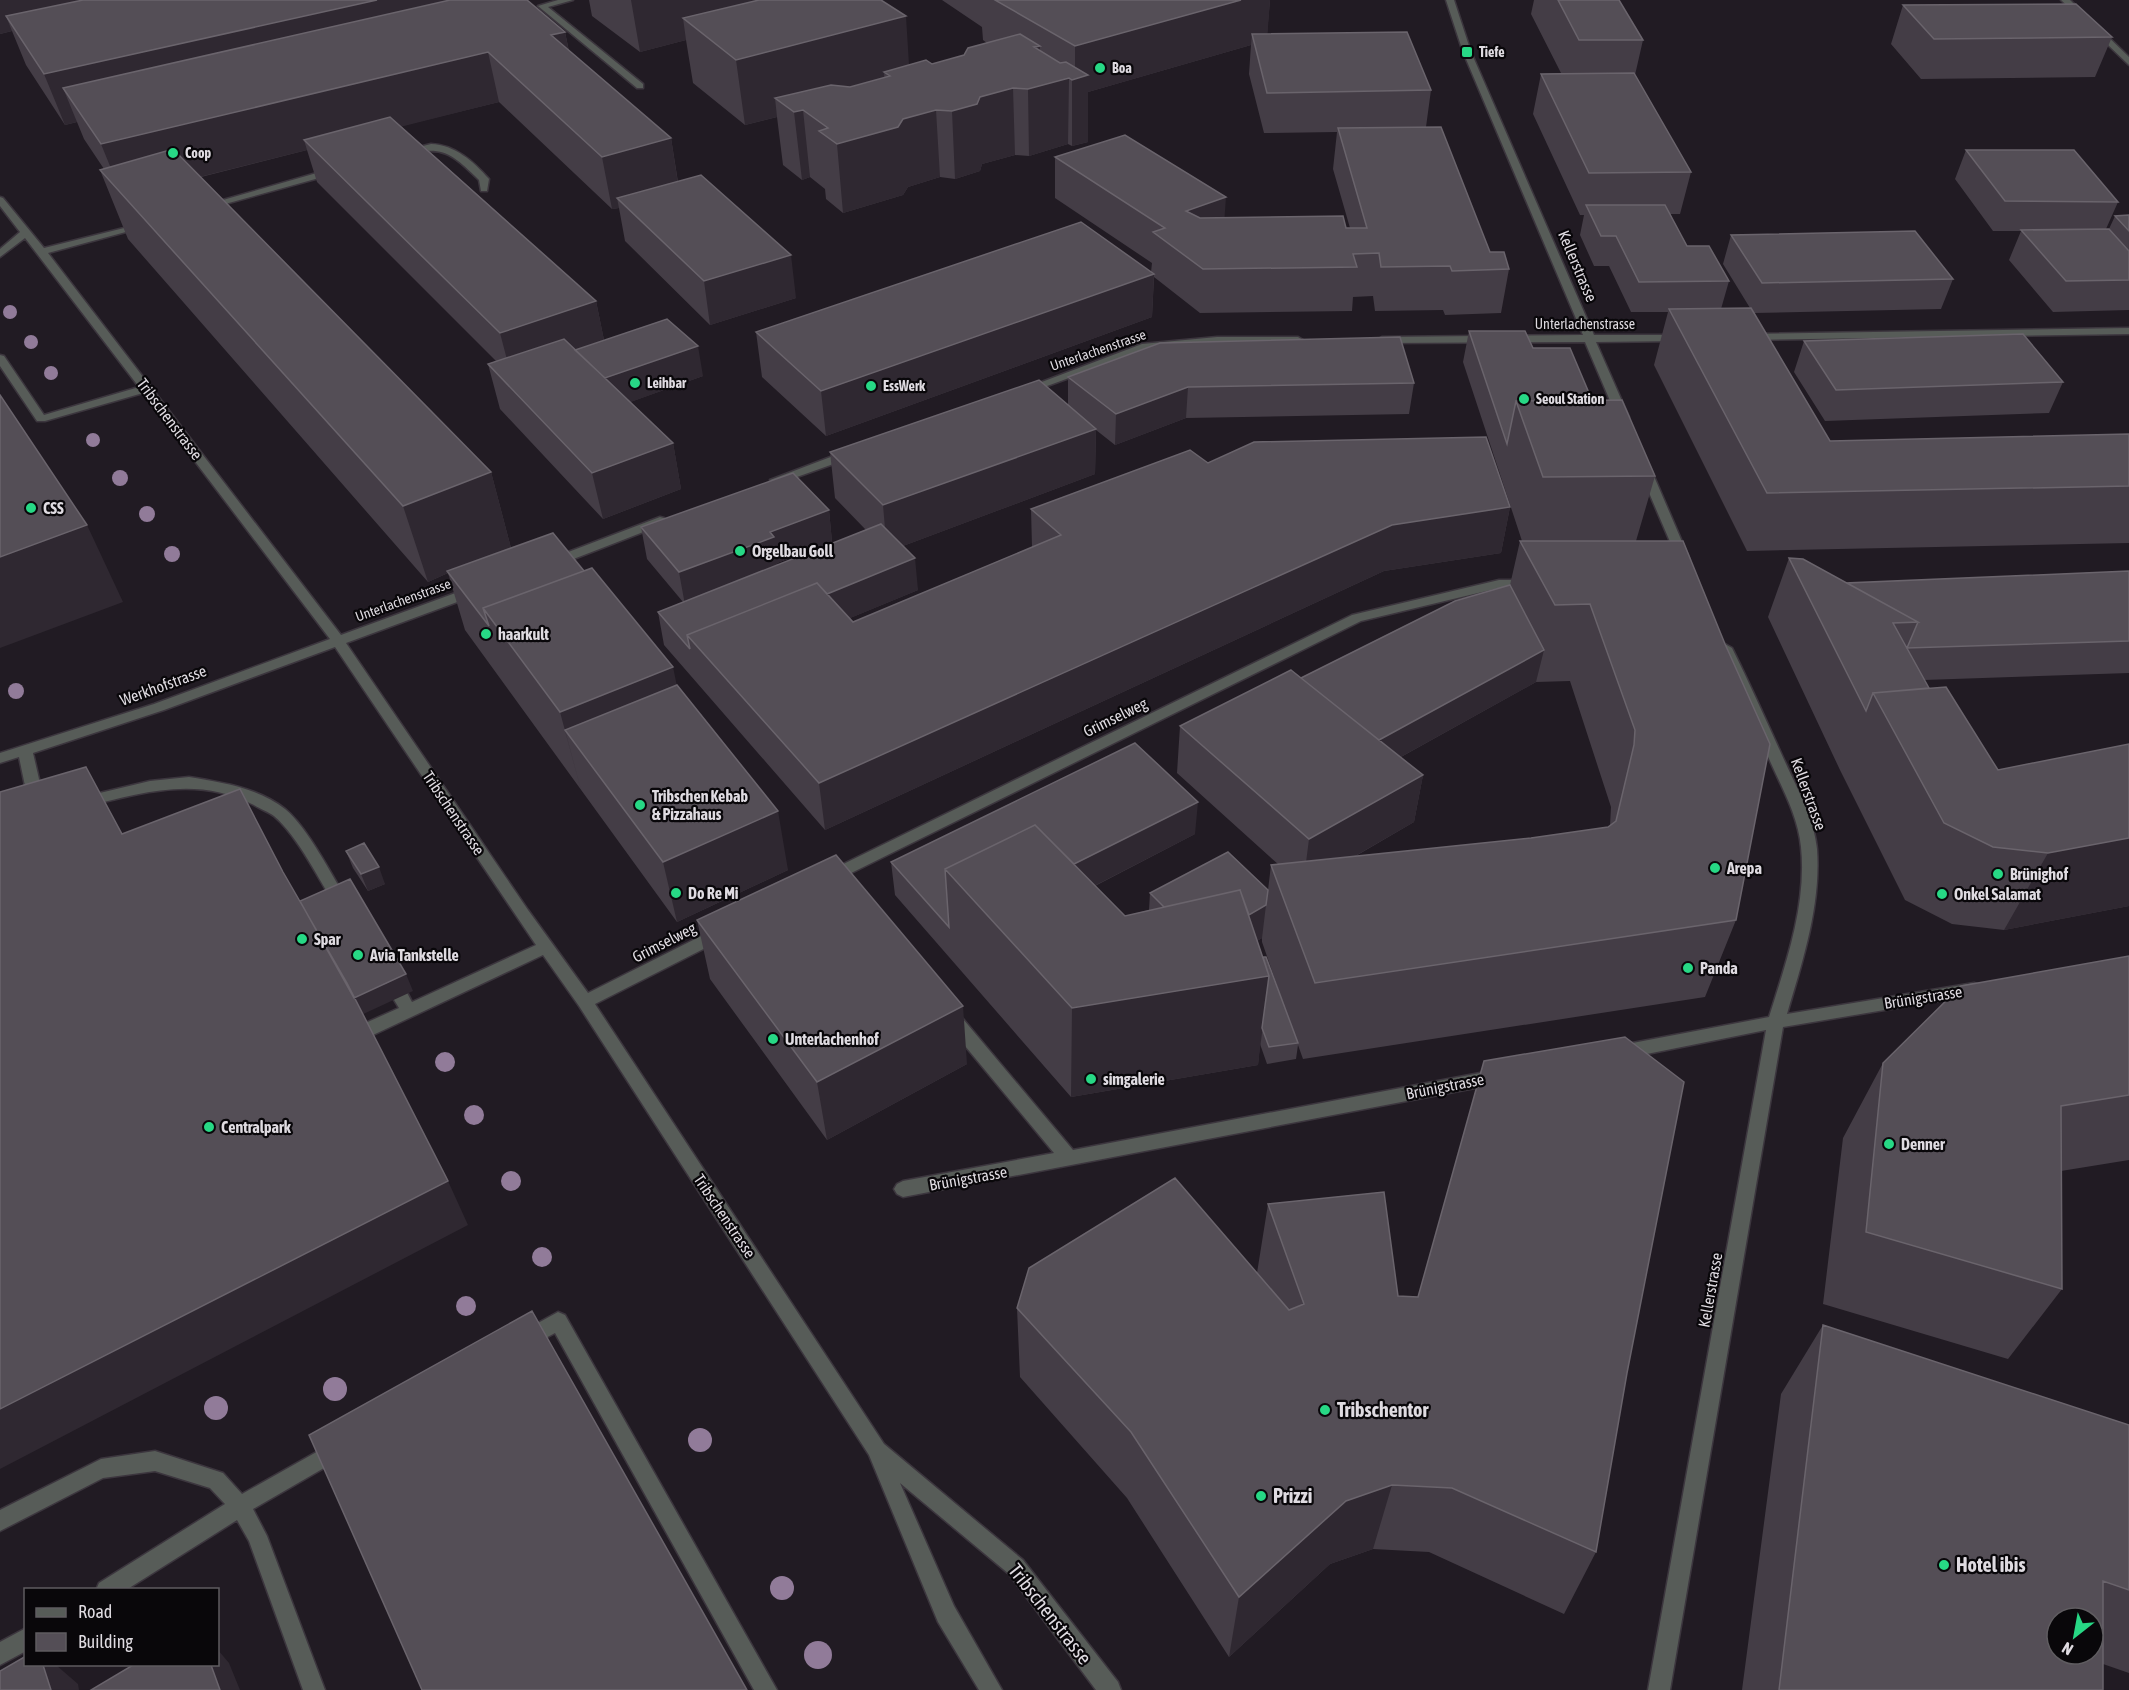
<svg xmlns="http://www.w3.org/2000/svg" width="2129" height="1690" viewBox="0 0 2129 1690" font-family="'Asap Condensed',sans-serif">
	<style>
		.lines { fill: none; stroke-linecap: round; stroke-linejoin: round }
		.minor-casing { stroke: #3c363e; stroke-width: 3 }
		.minor { fill: #575c58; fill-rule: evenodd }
		.tree { fill: #917b99 }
		.wall { fill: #443d46; fill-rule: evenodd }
		.shaded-wall { fill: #2f2831 }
		.building { fill: #544e56; stroke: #6a646c; stroke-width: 1.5; fill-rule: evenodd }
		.poi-dot { fill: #27d885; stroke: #09070a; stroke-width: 2 }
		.labels { text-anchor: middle; stroke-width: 4.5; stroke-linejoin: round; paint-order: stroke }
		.far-poi-label { font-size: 14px; font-weight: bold; fill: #dfdbe1; stroke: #09070a; text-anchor: start }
		.far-street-label { font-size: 14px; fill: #dfdbe1; stroke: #09070a }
		.street-label { font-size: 16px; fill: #dfdbe1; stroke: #09070a }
		.poi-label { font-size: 16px; font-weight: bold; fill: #dfdbe1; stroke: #09070a; text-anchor: start }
		.near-poi-label { font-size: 20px; font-weight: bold; fill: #dfdbe1; stroke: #09070a; text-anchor: start }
		.near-street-label { font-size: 20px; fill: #dfdbe1; stroke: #09070a }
	</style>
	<rect width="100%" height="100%" fill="#211b23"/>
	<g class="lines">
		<g class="minor-casing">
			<path id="minor" d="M558,0h15l-25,7 95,77v4h-6l-99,-82z
				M1446,0h8l17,52 123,283h85l5,3 -5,3 -83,1 33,75 -2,2 -4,1 -6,-3 -32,-75 -203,1 -5,-3 5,-3 201,-2 -120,-283z
				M2061,0h9l59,57v8z
				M431,144c24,1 42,17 58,35l-2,12h-6l-2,-11c-28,-27 -36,-35 -75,-25l-5,-3z
				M334,168l5,3 -2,2 -130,36 -5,-3z
				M0,197l3,1 41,50 104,-26v4l-100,27 293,382 128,-47h10l1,3 -1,3 -133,49 182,267 60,83 127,-64h12l2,4 -2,4 -132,67 289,440 139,116 95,122 3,8h-25l-87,-116 -109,-91 54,123 48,84h-23l-41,-68 -69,-167 -290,-449 -36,-51 -170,80 -6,2 -6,-2 -2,-5 2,-5 38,-17 -17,-28 2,-4c15,-5 22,15 28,26l124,-57 -201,-298 -171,63 -131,43 9,39 -3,13h-10l-10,-48 -19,6v-10l154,-49 176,-65 -187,-246 -98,28h-8l-37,-55v-11l4,1 40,59 95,-28 -114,-149 -25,19v-8l20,-17 -20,-26z
				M2129,328v6l-381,6 -5,-3 5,-3z
				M1217,337h81l5,3 -5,3h-81l-69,6 -120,44h-8l-2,-2 124,-47z
				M849,450l6,4 -2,3 -73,26 -4,1 -6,-4z
				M1644,463l6,4 39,91 -2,3h-8l-2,-3 -39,-91z
				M660,517l4,1 2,3 -2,3 -106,41h-8l-2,-3 2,-3z
				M1499,580h32l6,4 -6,4h-32l-138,33 -526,260h-10l-3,-4 3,-4 527,-258z
				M1725,644l7,4c19,38 36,77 54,116 12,26 28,55 31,85 4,56 -14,111 -30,165l187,-31 6,2 2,4 -2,4 -6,2 -191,32 -113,663h-22l118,-660 -144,29 -6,-2 -2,-5 2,-5 6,-2 147,-28c17,-54 38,-113 32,-170 -3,-31 -19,-59 -31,-86 -17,-38 -33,-76 -52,-113z
				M189,777c31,5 70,11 96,32 23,19 46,65 62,91l3,4 -3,4h-10c-17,-26 -39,-72 -63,-92 -5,-4 -14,-7 -20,-11 -58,-30 -112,-12 -171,2l-7,-5 7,-5 67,-16z
				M952,1012l6,1 115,137 423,-80 6,2 2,5 -2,5 -6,2 -593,113 -6,-3 -3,-5 3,-5 6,-3 151,-28 -108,-130 -2,-5 2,-5z
				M558,1312l7,3 212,375h-23l-199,-357 -30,16 -7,-3 -3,-6 3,-6z
				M336,1441l7,2 3,7 -3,7 -90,52 14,27 58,154h-22l-54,-149 -12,-21 -111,70h-30l3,-7 126,-79 -15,-16 -55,-17 -52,7 -103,53v-21l101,-51 54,-8 68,22 19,21z
				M26,1628v23l-26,14v-23z"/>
		</g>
		<use href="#minor" class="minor"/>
	</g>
	<g class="tree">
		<circle cx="10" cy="312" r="7"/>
		<circle cx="31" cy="342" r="7"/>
		<circle cx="51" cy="373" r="7"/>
		<circle cx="93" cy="440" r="7"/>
		<circle cx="120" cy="478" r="8"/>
		<circle cx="147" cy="514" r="8"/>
		<circle cx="172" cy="554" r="8"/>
		<circle cx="16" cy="691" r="8"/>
		<circle cx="445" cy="1062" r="10"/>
		<circle cx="474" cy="1115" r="10"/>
		<circle cx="511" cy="1181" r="10"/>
		<circle cx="542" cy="1257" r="10"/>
		<circle cx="466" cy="1306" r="10"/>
		<circle cx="335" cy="1389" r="12"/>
		<circle cx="216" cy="1408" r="12"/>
		<circle cx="700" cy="1440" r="12"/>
		<circle cx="782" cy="1588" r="12"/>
		<circle cx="818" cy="1655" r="14"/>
	</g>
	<path class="wall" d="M0,0l565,32 4,19 102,87 7,44 118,116 -86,27 -85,-84 -6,-33 -7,1 -113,-107 -98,24 195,175 8,39 99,36 -73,26 43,41 8,46 -78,30 -103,-110 -12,-45 8,-3 -179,-179 -10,-32 -106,27 290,295 20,76 -12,5 178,132 111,185 -111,52 -212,-292 -17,-57 -20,9 -300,-343 -28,-69 4,-1 -20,-30 -7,-17 -12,3 -39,-60 -14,-34 -12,3z
		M589,0h292l28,65 23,-1 32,-9 23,-12 -4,-3 -1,-13 -40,-27h328l-3,34 164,56 -5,37 64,125 19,17 -8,44 -56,2 -2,-5 -68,1 -2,-15 -20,1 -1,14 -152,2 -46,-36 -2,40 -326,119 -64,-59 -6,-45 395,-60 1,-9 -97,-65v-41l170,61 125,10 -17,-59 4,-37 -73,1 -15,-59 2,-29 -163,47v50l-16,4 -4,-2 -39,12 -14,-1 -33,9 -2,7 -25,8 -15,-2 -32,10 -5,8 -60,18 -17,-14 -1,-10 -15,-12 -8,3 -19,-15 -6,-48 -32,8 -52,-42 -7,-43 -46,12 -48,-36z
		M1534,0h85l24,40 -8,35 56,97 -11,42h-10l17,32 42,35 -8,28 29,-1 -27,-44 8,-29 222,44 -12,30 -187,4 76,128 299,-7v109l-382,8 -93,-186 14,-53h-37l-22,-46h-15l-14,-31 4,-20h-4l-47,-101 8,-40 20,-1 -30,-59z
		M1903,5l209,32 -17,40 -174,2 -30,-35z
		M1966,150l152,52 -12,27h3l6,-13 14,-1v95l-76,2 -44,-52 12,-29h-28l-38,-52z
		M1469,331l64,17 59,52 63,76 -19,65 100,379 -31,77 -402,62 -5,-14 -2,14 -29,5 -7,-20 -2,21 -187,32 -176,-202 -4,-33 304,-28 -100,52 30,30 24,-6 1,-17 118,-3 3,-25h8l-102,-92 3,-47 121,-48 209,-93 10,-44h2l-59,-179zM1570,681l41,126 -1,19 -2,1 -77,11 -177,19 60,-35 9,-47 -22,-18 135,-75zM1262,938v4l17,49 -16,-34 -6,-16z
		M1804,341l259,41 -14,31 -224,8 -31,-49z
		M1068,377l346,6 -5,31 -223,4 -71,27 -19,-15 -1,44 -192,72 15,44 -68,28 3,4 179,-75 -1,-38 177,-46 302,44 -9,46 -117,18 -559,259 -161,-185 -6,-33 25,-10 -36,-43 -6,-32 188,-17 3,32 -55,21 1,2 88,-35 -31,-32 -5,-46 238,-47z
		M1789,558l58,25 282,-12v102l-205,7 5,8 69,82 131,-26v162l-125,24 -52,-6 -47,-24 -65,-130 -72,-153z
		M346,851l39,33 -17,7 -15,-23z
		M697,920l270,144 -140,76 -117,-161z
		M2129,956v204l-68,11 1,118 -54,70 -185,-55 20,-166 40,-75z
		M1268,1204l130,92 20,1 209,76 -31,179 -32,62 -135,-62 -56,-3 -43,15 -101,93 -102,-159 -107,-121 -3,-69 240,-35z
		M1823,1325l306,100v248l-26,-9v26h-361l39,-296z"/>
	<path class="shaded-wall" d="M0,0h86l-80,16 6,15 -12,3z
		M377,0h111l-425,88 14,34 -12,3 -21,-51z
		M631,0h209l-157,18 3,22 -46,12z
		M1241,0h29l-3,40 -15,-6 -1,11 -163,47v50l-16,4v-66l3,-1v-33z
		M906,16l4,65 -20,-5 -6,-4 1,15 -110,11 2,19 -32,8 -9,-65z
		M565,32l10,50 -24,-47z
		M1040,46v40l29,-8 -1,66 -39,12 -1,-67 6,-42z
		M488,52l11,50 -186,47 -9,-9 3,10 -183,46 -3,-3 -20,-49z
		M1013,88l2,67 -33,9 -2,7 -25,8 -3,-68 28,-14z
		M803,110l7,67 -8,3 -8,-68z
		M936,110l4,67 -32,10 -5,8 -60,18 -6,-69 66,-25z
		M671,138l8,52 -62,8 2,10 -7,1 -10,-52z
		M1226,197l-3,42 -37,-28z
		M791,255l5,43 -86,27 -6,-44z
		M1154,274l-2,43 -326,119 -5,-45z
		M596,301l9,44 -95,26 -10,-38z
		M698,346l5,30 -100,36 -6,-32z
		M1188,387l-2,31 -71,27 1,-31z
		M1096,429l-1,45 -208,78 -4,-47z
		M673,443l8,46 -78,30 -11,-46z
		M491,472l20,76 -62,25 -2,-2 1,2 -20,9 -25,-76z
		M1510,507l-9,46 -117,18 -559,259 -6,-47 573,-258z
		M829,510l3,32 -55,21 1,6 -93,36 -6,-33 91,-40z
		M87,525l36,77 -123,46v-91z
		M915,558l3,32 -198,82 -22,-26z
		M1544,650l-8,32 -175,97 6,-33z
		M673,667l16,77 -124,-14 16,60 -21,-78z
		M1423,775l-9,47 -111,64 6,-47z
		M1198,802l-3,32 -192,99 -20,-23z
		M778,811l10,59 -111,52 -14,-60z
		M2129,838v68l-125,24 44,-77z
		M379,867l6,17 -17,7 -7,-17z
		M1266,905l-4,33 -65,37 2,-32z
		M406,974l7,17 -54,25 -8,-16z
		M1269,976l-11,89 -187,32 1,-89z
		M963,1006l4,58 -140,76 -10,-58z
		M448,1181l20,44 -468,244v-60z
		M1392,1485l-19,64 -43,15 -101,93 10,-60 107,-96z
		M218,1650l11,13 11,27h-20l-9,-25h7z
		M43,1665h13l22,19 1,6h-28z"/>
	<path class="building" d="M83,0h294l-333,74 -38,-58z
		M450,0h77l38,32 -14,3 120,103 -69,19 -114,-105 -387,92 -38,-56z
		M759,0h122l25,16 -170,44 -53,-42z
		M995,0h246l-166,46z
		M1558,0h61l24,40h-64z
		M2076,4l36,33 -178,2 -31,-34z
		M1407,32l24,58 -164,3 -15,-59z
		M1020,34l20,12 -6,1 26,16 6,-1 22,13 -16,5 -3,-2 -41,11 -15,-1 -33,9 -3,7 -25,7 -16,-1 -33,9 -5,8 -61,17 -18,-13 9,-3 -25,-18 -9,2 -19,-14 56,-13 19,2 40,-11 -6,-4 42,-12 6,4 32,-9 4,-7z
		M1634,73l57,99 -102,1 -48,-99z
		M390,117l206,184 -96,32 -196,-193z
		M1441,127l49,125h14l5,17 -57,2 -2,-5 -69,1 -2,-14 -26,1 4,13 -154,2 -50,-37 12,-4 -110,-71 70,-22 101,62 -40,14 14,7 143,-2 3,12h21l-29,-100z
		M173,149l318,323 -88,34 -303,-336z
		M1966,150h108l44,52 -113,-1z
		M701,175l90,80 -87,26 -87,-83z
		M1586,205h79l22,41h22l20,35 -90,1 -23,-46h-15z
		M2129,215v16l-14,-15z
		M1081,222l73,52 -333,117 -65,-59z
		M2109,229l20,22v29l-63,1 -45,-51z
		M1915,231l38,48 -191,4 -31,-48z
		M1751,308l79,133 299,-7v52l-362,7 -98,-184z
		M667,319l31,27 -93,32 -30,-28z
		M1469,331h56l8,17h37l22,52 -76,1 -9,43z
		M2023,334l40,48 -227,8 -32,-49z
		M1400,337l14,46 -226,4 -72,27 -48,-37 92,-34z
		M564,339l109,104 -81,30 -104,-109z
		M1039,380l57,49 -213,76 -53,-53z
		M0,395l87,130 -87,32z
		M1622,400l33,76 -112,1 -27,-76z
		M1486,437l24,70 -118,18 -573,258 -132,-148 130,-52 36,39 208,-87 -30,-26 159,-59 18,13 46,-21z
		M793,473l36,37 -59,22 4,5 -95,35 -38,-45z
		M881,524l34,34 -88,36 -10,-11 -130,52 3,14 -32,-37z
		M553,533l31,38 -101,37 6,18 -42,-55z
		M1520,541h163l42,103 45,100 -34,176 -421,63 -44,-118 260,-27 77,-11 8,-6 18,-76 1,-15 -45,-126 -35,1z
		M1789,558l14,1 115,63 -25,1 36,65 -56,5 -7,18z
		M592,568l81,99 -113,45 -77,-104z
		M2129,571v70l-222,7 11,-26 -71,-39z
		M1510,585l34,65 -165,90 -78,-62 154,-77z
		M1291,670l132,105 -114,64 -129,-113z
		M677,685l101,126 -115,51 -98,-132z
		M1946,687l52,83 131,-26v94l-81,15 -55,-6 -49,-24 -71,-130z
		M1135,743l63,59 -124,62 -39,-39 -90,44 4,58 -58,-65z
		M86,767l36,67 118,-45 43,83 64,111 101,198 -448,228v-617z
		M1035,825l90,91 115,-26 29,86 -197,32 -127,-139z
		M364,843l15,24 -18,7 -15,-23z
		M1228,852l40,38 -2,15 -17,10 -9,-25 -76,17 -14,-14z
		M836,855l127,151 -146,76 -120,-162z
		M350,879l56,95 -52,24 -54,-97z
		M2129,956v139l-68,11 1,183 -196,-57 17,-169 78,-77z
		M1263,957h3l32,86 -29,4 -7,-19 7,-52z
		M1625,1037l59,45 -57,291 -31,179 -144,-64 -60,-3 -46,16 -107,96 -108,-165 -114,-124 12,-40 146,-90 114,132 15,-6 -36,-100 116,-12 14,104 20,1 66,-236z
		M532,1311l215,379h-325l-113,-255z
		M1823,1325l306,100v165l-26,-9v109h-324zM2057,1618h36v36h-36z
		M26,1656v9h17l8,25h-51v-19z
		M133,1665h78l9,25h-129z"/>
	<g class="poi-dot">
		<rect x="1461" y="46" width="12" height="12" rx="3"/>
		<circle cx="1100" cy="68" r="6"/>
		<circle cx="173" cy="153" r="6"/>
		<circle cx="635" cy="383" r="6"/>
		<circle cx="871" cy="386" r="6"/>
		<circle cx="1524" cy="399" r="6"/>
		<circle cx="31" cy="508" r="6"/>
		<circle cx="740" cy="551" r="6"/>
		<circle cx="486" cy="634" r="6"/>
		<circle cx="640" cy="805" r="6"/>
		<circle cx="1715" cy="868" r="6"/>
		<circle cx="1998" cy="874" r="6"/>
		<circle cx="676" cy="893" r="6"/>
		<circle cx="1942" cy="894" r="6"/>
		<circle cx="302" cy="939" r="6"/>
		<circle cx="358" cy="955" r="6"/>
		<circle cx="1688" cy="968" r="6"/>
		<circle cx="773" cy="1039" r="6"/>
		<circle cx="1091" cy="1079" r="6"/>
		<circle cx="209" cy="1127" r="6"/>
		<circle cx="1889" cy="1144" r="6"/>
		<circle cx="1325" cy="1410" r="6"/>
		<circle cx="1261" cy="1496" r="6"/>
		<circle cx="1944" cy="1565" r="6"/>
	</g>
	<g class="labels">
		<g class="far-poi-label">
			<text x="1479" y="57">Tiefe</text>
			<text x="1112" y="73">Boa</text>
			<text x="185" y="158">Coop</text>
			<text x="647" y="388">Leihbar</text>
			<text x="883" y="391">EssWerk</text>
			<text x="1536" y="404">Seoul Station</text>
		</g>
		<g class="far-street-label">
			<text x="1585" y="329">Unterlachenstrasse</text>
			<text transform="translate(1098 350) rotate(-19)" y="5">Unterlachenstrasse</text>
			<text transform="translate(403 600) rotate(-20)" y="5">Unterlachenstrasse</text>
		</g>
		<g class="street-label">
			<text transform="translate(1578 266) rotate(67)" y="6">Kellerstrasse</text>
			<text transform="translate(170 419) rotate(53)" y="6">Tribschenstrasse</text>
			<text transform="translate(163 685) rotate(-20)" y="6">Werkhofstrasse</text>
			<text transform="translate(1115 717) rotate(-26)" y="6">Grimselweg</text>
			<text transform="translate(1809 794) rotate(70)" y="6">Kellerstrasse</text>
			<text transform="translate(454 813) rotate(56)" y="6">Tribschenstrasse</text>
			<text transform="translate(664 942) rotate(-27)" y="6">Grimselweg</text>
			<text transform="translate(1923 997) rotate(-9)" y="6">Brünigstrasse</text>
			<text transform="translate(1445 1086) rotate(-11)" y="6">Brünigstrasse</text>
			<text transform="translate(968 1178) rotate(-10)" y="6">Brünigstrasse</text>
			<text transform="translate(725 1216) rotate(56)" y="6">Tribschenstrasse</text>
			<text transform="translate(1710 1290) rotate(-80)" y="6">Kellerstrasse</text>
		</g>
		<g class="poi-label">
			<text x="43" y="514">CSS</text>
			<text x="752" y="557">Orgelbau Goll</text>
			<text x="498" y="640">haarkult</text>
			<text x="652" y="802">Tribschen Kebab<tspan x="652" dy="18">&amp; Pizzahaus</tspan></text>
			<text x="1727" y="874">Arepa</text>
			<text x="2010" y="880">Brünighof</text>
			<text x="688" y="899">Do Re Mi</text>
			<text x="1954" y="900">Onkel Salamat</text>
			<text x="314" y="945">Spar</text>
			<text x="370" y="961">Avia Tankstelle</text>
			<text x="1700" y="974">Panda</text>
			<text x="785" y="1045">Unterlachenhof</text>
			<text x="1103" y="1085">simgalerie</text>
			<text x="221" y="1133">Centralpark</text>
			<text x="1901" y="1150">Denner</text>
		</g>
		<g class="near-poi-label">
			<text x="1337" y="1417">Tribschentor</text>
			<text x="1273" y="1503">Prizzi</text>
			<text x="1956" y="1572">Hotel ibis</text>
		</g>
		<g class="near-street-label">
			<text transform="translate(1050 1614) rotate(52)" y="7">Tribschenstrasse</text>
		</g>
	</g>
	<rect x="24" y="1588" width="195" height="78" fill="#09070a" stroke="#5f5c60" stroke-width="1.5"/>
	<rect x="36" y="1608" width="30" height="9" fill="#575c58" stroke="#5f5c60" stroke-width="1.5"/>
	<text x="78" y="1618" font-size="18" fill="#dfdbe1">Road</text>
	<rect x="36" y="1633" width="30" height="18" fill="#544e56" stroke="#5f5c60" stroke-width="1.5"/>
	<text x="78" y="1648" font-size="18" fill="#dfdbe1">Building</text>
	<g transform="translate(2075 1636) rotate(211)"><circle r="28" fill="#09070a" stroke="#5f5c60" stroke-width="1.5"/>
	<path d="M0-4.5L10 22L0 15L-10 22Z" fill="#27d885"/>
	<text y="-9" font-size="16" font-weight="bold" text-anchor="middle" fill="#dfdbe1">N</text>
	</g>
</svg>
